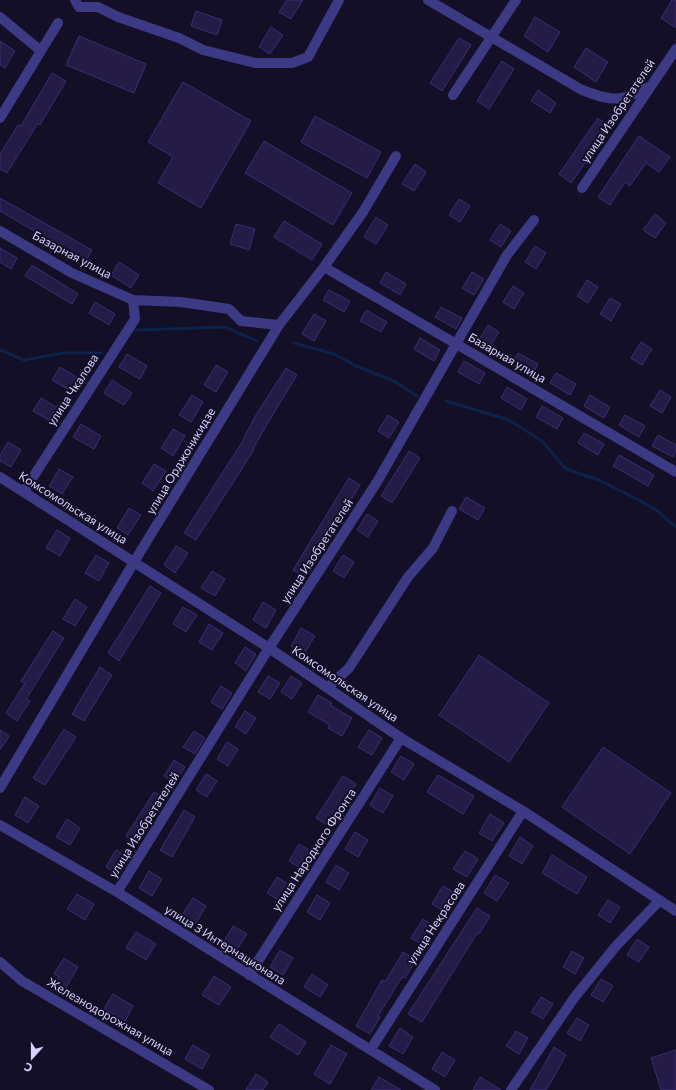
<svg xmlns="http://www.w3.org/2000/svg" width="676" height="1090" viewBox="0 0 676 1090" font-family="Commissioner,sans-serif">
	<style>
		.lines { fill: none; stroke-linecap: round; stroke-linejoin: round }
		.stream { stroke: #0c2248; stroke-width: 3 }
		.building { fill: #241b47; stroke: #3b2d73 }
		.street { stroke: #3d3a85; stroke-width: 10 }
		.labels { text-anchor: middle; stroke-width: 4; stroke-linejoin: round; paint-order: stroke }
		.street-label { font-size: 12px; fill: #d9d4ff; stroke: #130f26 }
	</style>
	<rect width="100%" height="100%" fill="#130f26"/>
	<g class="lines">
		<path class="stream" d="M136,330l89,-3 32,14
			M294,343l40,11 22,12 38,15 23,15
			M0,350l24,10 40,-7h37
			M446,401l63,19 33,21 24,28 33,11 38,19 19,11 20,17"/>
	</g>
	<path class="building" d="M287,0h16l-12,19 -12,-7z
		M672,0h4v28l-15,-10z
		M196,11l26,9 -5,15 -26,-9z
		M535,17l25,15 -12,20 -24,-16z
		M271,27l12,8 -13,19 -11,-7z
		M79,36l67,28 -12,29 -68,-28z
		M459,38l12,7 -29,46 -12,-8z
		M0,41l15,10 -10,17 -5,-3z
		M586,48l22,14 -12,20 -22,-15z
		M502,61l12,8 -25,40 -12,-8z
		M52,73l14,8 -26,44 -2,-2 -31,50 -7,-4v-15l18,-29 3,1z
		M183,82l68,39 -50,87 -43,-25 15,-26 -25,-15z
		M538,90l18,13 -6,10 -19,-12z
		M315,116l66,36 -14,26 -66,-36z
		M598,118l12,9 -39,56 -12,-9z
		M639,136l31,21 -11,15 -13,-9 -16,23 -5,-4 -15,23 -12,-8z
		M264,141l88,52 -19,32 -88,-52z
		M415,164l11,8 -12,19 -12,-7z
		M0,198l92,52 -6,11 -86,-50z
		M459,199l11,7 -10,16 -11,-7z
		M655,214l11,9 -11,15 -12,-8z
		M376,217l12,8 -12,19 -12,-7z
		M284,221l38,23 -10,16 -38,-23z
		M236,224l19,5 -6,21 -19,-6z
		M500,224l11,7 -10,16 -11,-7z
		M535,246l11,7 -10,16 -11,-7z
		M0,248l17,10 -6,11 -11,-7z
		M119,262l20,13 -8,13 -20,-13z
		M32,265l46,29 -6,10 -47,-28z
		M386,272l20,12 -6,11 -20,-12z
		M472,272l12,7 -10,16 -12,-7z
		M587,280l11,7 -10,16 -11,-7z
		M513,286l11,7 -10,16 -11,-7z
		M329,290l21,11 -6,11 -21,-12z
		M610,298l11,6 -10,17 -11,-7z
		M95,302l20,12 -6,11 -20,-12z
		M441,307l21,11 -6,11 -21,-12z
		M366,310l21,12 -6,10 -21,-11z
		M314,314l12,7 -12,20 -12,-7z
		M488,325l11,7 -10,16 -11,-7z
		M420,338l20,12 -6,11 -20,-12z
		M641,342l11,7 -10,16 -11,-7z
		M518,353l20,11 -6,11 -20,-11z
		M127,354l20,12 -7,13 -21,-12z
		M464,361l21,12 -6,11 -21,-12z
		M216,365l12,7 -12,20 -12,-7z
		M60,367l20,12 -7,13 -21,-12z
		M286,368l11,7 -31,51 -13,23 1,1 -58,90 -12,-7 60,-94h-1l13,-24z
		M556,373l20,11 -6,11 -20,-12z
		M112,380l20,13 -8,12 -20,-12z
		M507,387l20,12 -6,11 -20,-12z
		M660,390l11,7 -9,16 -12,-7z
		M192,395l11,7 -12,20 -12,-7z
		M590,395l20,12 -6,11 -20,-12z
		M41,398l20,12 -7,13 -21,-12z
		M542,406l21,12 -6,11 -21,-12z
		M388,415l11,7 -10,16 -11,-7z
		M625,415l20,11 -6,11 -20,-12z
		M81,424l20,12 -7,13 -21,-12z
		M173,429l12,7 -12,20 -12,-8z
		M584,433l20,11 -6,11 -20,-12z
		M658,435l18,10v6l-3,6 -21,-11z
		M8,442l13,8 -10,17 -11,-6v-6z
		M409,451l11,7 -28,45 -11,-7z
		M619,455l35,20 -6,11 -35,-20z
		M154,464l12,7 -13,20 -11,-8z
		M59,469l14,8 -11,17 -13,-8z
		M349,478l11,7 -56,92 -11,-7z
		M466,497l19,11 -7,12 -19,-11z
		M129,508l12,7 -13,20 -11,-7z
		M367,514l11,7 -10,16 -11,-7z
		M57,530l13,8 -10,18 -14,-8z
		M176,546l12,7 -13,20 -11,-8z
		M96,555l13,8 -10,18 -14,-8z
		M343,555l11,7 -10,16 -11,-7z
		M212,571l13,8 -10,17 -14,-8z
		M150,586l11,7 -42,68 -11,-8z
		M75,599l12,8 -12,19 -12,-7z
		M263,602l13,8 -10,18 -13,-8z
		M183,607l14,8 -11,17 -13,-8z
		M209,624l14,9 -11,17 -13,-8z
		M301,628l14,8 -11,18 -13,-8z
		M53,631l11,7 -38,61 4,2 -13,20 -11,-8 19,-30 -4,-2z
		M245,647l11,7 -10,17 -11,-8z
		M479,655l70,48 -40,59 -70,-47z
		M100,667l12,8 -28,46 -12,-7z
		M268,676l12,7 -10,16 -12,-7z
		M291,676l11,7 -10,16 -11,-7z
		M221,686l11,7 -10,16 -11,-7z
		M318,695l14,8 -2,2 22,13 -10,18 -14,-8 2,-3 -22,-13z
		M245,711l11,7 -10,16 -11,-7z
		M64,729l12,8 -31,48 -12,-7z
		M0,730l9,6 -9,14z
		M369,730l13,8 -10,17 -14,-8z
		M194,731l11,7 -10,16 -12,-7z
		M227,742l11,7 -10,17 -11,-7z
		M603,747l68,46 -41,61 -68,-47z
		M401,756l13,8 -10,16 -13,-8z
		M174,760l11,7 -10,16 -11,-7z
		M206,774l11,7 -10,16 -11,-7z
		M438,775l36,21 -11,18 -36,-22z
		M343,776l13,8 -27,42 -13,-8z
		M380,788l13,8 -10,17 -13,-8z
		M154,792l11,7 -27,44 -12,-7z
		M25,797l14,9 -11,17 -13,-8z
		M184,810l11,7 -23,40 -12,-7z
		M490,814l14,9 -12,18 -13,-8z
		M67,819l13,9 -10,17 -14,-8z
		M355,832l13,8 -10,17 -13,-8z
		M520,837l13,9 -11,18 -13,-8z
		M299,844l13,8 -10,17 -13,-8z
		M116,850l14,8 -11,17 -13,-8z
		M465,851l13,8 -11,18 -14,-8z
		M552,855l35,22 -10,17 -35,-21z
		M336,865l13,8 -10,17 -13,-8z
		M149,871l13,8 -10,17 -13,-8z
		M495,875l14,8 -12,18 -13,-8z
		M277,877l13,8 -10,16 -13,-8z
		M443,886l14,8 -12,18 -13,-8z
		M77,894l17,10 -9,16 -18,-11z
		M317,895l13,8 -10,17 -13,-8z
		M193,898l13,8 -10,17 -14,-8z
		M608,900l12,7 -10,16 -12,-8z
		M477,908l13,8 -11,18 -2,-1 -55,89 -14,-8z
		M423,919l13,8 -11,19 -14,-8z
		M233,926l14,8 -11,17 -13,-8z
		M136,932l20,12 -10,16 -20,-12z
		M637,939l12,8 -10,15 -12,-7z
		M280,950l13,8 -10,17 -13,-8z
		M572,951l12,7 -9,16 -12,-7z
		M403,952l13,8 -11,18 -3,-1 -24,39 2,1 -10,17 -14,-8 26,-46 3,2z
		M64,958l14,9 -13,22 -10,-7 4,-5 -5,-3z
		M312,974l16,11 -8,12 -16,-10z
		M214,976l17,11 -12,18 -17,-10z
		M601,979l12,7 -10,16 -12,-7z
		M113,994l20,12 -8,15 -21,-12z
		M541,997l12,7 -10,15 -12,-7z
		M577,1018l12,7 -9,16 -13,-8z
		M279,1024l27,18 -8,13 -28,-18z
		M400,1028l13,9 -10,17 -14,-8z
		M516,1031l12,7 -9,16 -13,-8z
		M193,1045l17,10 -8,14 -17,-10z
		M331,1045l16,9 -17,30 -16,-10z
		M554,1047l12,8 -15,27 -5,8h-16z
		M676,1050v40h-15l-10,-32z
		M442,1052l13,8 -10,17 -13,-8z
		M256,1074l12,8 -5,8h-17z
		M379,1077l22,13h-30z
		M480,1077l21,13h-28z"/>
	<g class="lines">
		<path class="street" d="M75,0l4,7h19l20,10 61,21 24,12 52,13h37l16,-6 31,-57
			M428,0l154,90c34,13 37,11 69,-4
			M0,17l41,34
			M453,95l63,-95
			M0,118l58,-95
			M582,188l94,-139
			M0,231l72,42 61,27 48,2 48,7 12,12 38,4
			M324,267l352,205
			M0,477l269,171 132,90 122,73 153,100
			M24,491l111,-172 -2,-19
			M327,688l22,-20 59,-91 25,-29 19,-37
			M0,788l134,-226 145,-237 45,-58 39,-55 33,-56
			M0,825l117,67 318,198
			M117,892l152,-244 108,-166 130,-227 27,-35
			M0,962l22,19 187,109
			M249,975l152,-237
			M371,1049l152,-238
			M511,1090l63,-92 42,-52 44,-46"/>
	</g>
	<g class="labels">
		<g class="street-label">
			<text transform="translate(618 111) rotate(-56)" y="4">улица Изобретателей</text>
			<text transform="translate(72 255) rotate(28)" y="4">Базарная улица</text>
			<text transform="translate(507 358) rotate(30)" y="4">Базарная улица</text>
			<text transform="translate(73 390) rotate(-57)" y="4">улица Чкалова</text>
			<text transform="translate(181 461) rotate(-59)" y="4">улица Орджоникидзе</text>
			<text transform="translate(73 508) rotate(32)" y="4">Комсомольская улица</text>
			<text transform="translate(317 551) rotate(-57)" y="4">улица Изобретателей</text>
			<text transform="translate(345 684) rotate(34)" y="4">Комсомольская улица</text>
			<text transform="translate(144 825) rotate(-58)" y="4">улица Изобретателей</text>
			<text transform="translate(314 850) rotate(-57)" y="4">улица Народного Фронта</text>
			<text transform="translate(436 923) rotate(-57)" y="4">улица Некрасова</text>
			<text transform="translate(225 945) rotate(32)" y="4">улица 3 Интернационала</text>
			<text transform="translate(110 1017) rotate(30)" y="4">Железнодорожная улица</text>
		</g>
	</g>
	<g transform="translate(32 1058) rotate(201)" stroke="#130f26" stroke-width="3" paint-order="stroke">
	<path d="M0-3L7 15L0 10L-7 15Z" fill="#d9d4ff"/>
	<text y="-6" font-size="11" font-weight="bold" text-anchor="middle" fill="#d9d4ff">С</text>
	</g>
</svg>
